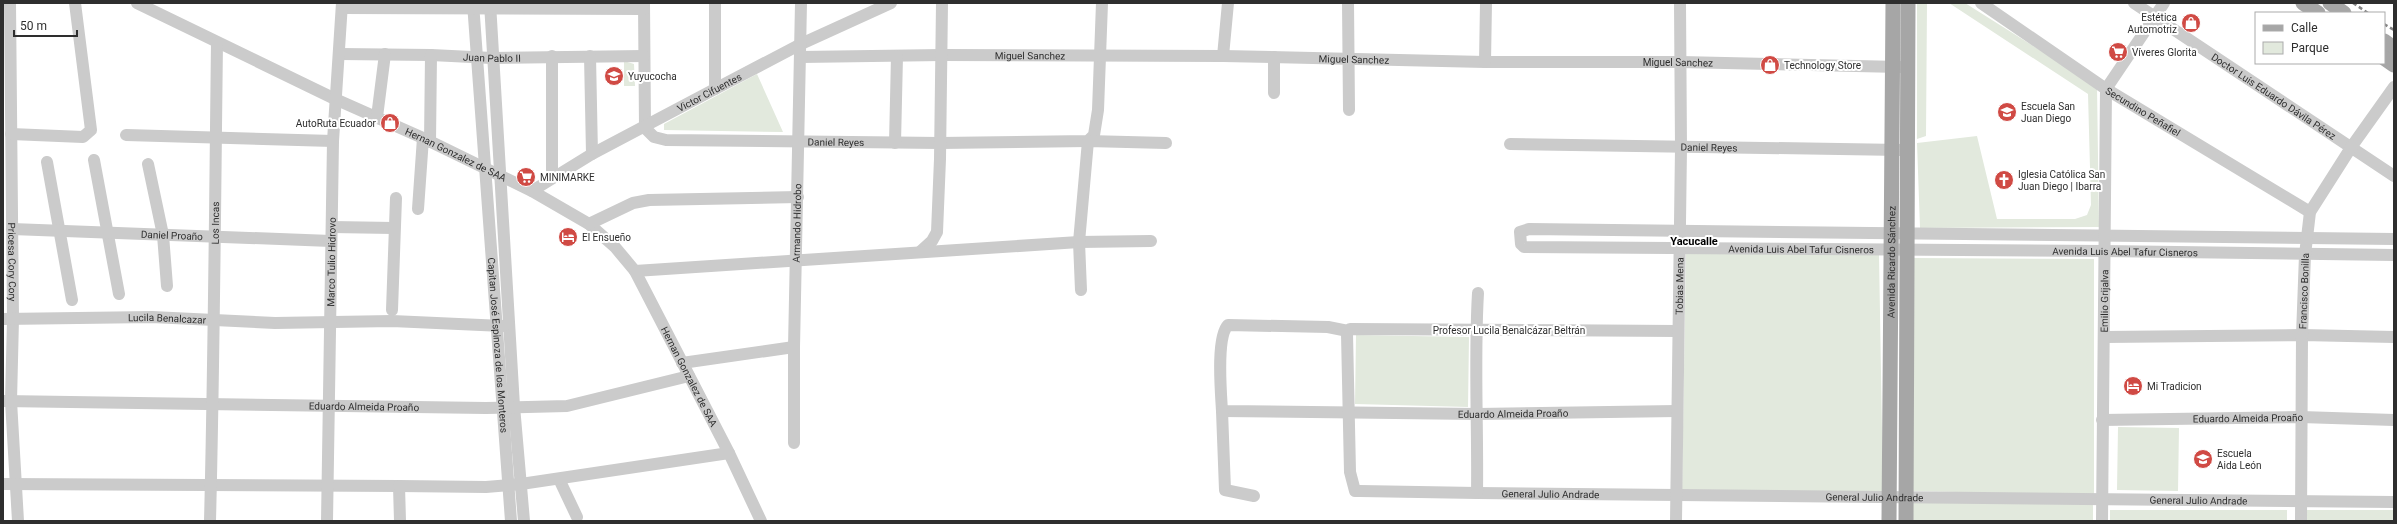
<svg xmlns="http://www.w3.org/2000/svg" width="2397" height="524" viewBox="0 0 2397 524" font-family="Roboto,sans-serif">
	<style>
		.green { fill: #e2e9dd }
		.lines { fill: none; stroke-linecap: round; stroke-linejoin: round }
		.minor { stroke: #cbcbcb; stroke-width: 12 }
		.major { stroke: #a6a6a6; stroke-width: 15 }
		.rail { stroke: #838383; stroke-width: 2.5; stroke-dasharray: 4 3; stroke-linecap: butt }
		.labels { text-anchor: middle; stroke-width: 4; stroke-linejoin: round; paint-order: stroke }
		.poi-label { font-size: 10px; fill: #2e2e2e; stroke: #fff; text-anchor: start }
		.street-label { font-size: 10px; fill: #2e2e2e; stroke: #fff }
		.neighbourhood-label { font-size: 11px; font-weight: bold; fill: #000; stroke: #fff }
	</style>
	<rect width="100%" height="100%" fill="#fff"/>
	<path class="green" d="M1917,3h10l-1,133 -9,3z
		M1949,3h16l132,83 2,141 -179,1 -3,-85 60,-7 20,83h78l12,-4 4,-10 -3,-111z
		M624,61l10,3 1,22h-11z
		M757,74l26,58 -119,-2v-6z
		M1686,251l193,3 4,238 -201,-2z
		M1913,258l181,1v236l-182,-4z
		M1356,335l113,2 -1,70 -113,-3z
		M2118,427l61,1 -1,63 -61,-1z
		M1913,502l180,2v17h-180z
		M2110,510h177v11h-177z
		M2306,510h88v11h-88z"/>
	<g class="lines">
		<g class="minor">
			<path id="s1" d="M10,3l3,316 -2,82 7,120"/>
			<path id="s2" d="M137,3l198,96 88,39 109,53 57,33 26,23 20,24 94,182 32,68"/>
			<path id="s3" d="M473,3l38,518"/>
			<path d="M490,3l24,403 10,115"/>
			<path id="s4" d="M644,3l1,125 9,9 12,3 274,3 148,-2 6,-6 4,-25 4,-107"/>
			<path d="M715,3v86"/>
			<path d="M1348,3l1,107"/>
			<path id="s5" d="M1981,3l125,86 204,123"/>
			<path id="s6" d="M2134,3l260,173"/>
			<path d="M342,8l302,1"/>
			<path id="s7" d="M340,54l91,1 61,3 152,-2"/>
			<path d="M590,56l2,98"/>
			<path d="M1223,56l5,-53"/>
			<path id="s8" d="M801,57l141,-2 281,1 262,6h196l219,5"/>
			<path d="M1274,57v36"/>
			<path d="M1485,62l1,-59"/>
			<path d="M377,117l8,-63"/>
			<path d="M11,134l72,3 8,-7 -16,-127"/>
			<path d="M126,135l207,6"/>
			<path d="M430,142l1,-87"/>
			<path d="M895,143l2,-87"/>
			<path id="s9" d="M1510,144l391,6"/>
			<path d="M94,160l25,134"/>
			<path d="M47,162l25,138"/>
			<path d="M148,164l15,71 4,51"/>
			<path d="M552,177v-121"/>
			<path id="s10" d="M532,191l60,-37 123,-65 86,-45 90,-41"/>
			<path d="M418,209l5,-71"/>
			<path d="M589,224l44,-21 16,-3 149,-3"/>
			<path d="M332,227l61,1"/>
			<path id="s11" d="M12,229l319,12"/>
			<path id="s12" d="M2394,239l-865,-10 -9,3 1,12 3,3 579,4 291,4"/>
			<path d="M921,251l11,-10 5,-9 3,-73 2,-156"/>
			<path d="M635,271l444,-29 72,-1"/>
			<path d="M1081,290l-2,-48 9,-101 78,2"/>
			<path d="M392,310l4,-112"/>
			<path id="s13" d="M3,319l149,-2 123,6 117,-2 111,5"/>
			<path id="s14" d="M1348,331l-20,-4 -100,-2c-12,12 -7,68 -6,86l256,3 199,-3"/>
			<path id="s15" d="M1678,331l-328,-2 -3,5 3,138 5,19h5l117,2 917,9"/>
			<path d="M2104,337l198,-2 92,2"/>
			<path d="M682,363l112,-16"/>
			<path id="s16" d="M3,401l483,7 81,-2 122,-30"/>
			<path d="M1222,411l3,79 29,6"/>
			<path id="s17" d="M2102,420l199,-3 93,3"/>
			<path id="s18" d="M794,443v-96l7,-344"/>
			<path d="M559,479l18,38"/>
			<path d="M3,484l396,2 1,35"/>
			<path d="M399,486l87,1 35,-3 208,-31"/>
			<path d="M1477,493c1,-66 -3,-133 1,-200"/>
			<path id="s19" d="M210,521c4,-159 5,-319 7,-478"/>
			<path id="s20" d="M327,521l6,-380 9,-138"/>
			<path id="s21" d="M1676,521l5,-373 -1,-145"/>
			<path id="s22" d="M2102,521l4,-432 58,-86"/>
			<path id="s23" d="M2301,521l1,-186 3,-80 5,-43 42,-66 42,-59"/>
		</g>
		<g class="major">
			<path d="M2303,3l15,10"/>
			<path d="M2330,3l14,10"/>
			<path d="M2384,41l10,7"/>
			<path d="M2384,58l10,7"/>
			<path id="s24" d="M1889,521l4,-518"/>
			<path d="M1906,521l2,-518"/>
		</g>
		<path class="rail" d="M2353,3l15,10
			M2384,24l10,6"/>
	</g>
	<defs>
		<g id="shop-disc" transform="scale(1)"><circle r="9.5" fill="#d04a44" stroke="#fff"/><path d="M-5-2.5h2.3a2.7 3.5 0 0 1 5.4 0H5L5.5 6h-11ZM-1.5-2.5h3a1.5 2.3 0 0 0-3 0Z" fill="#fff"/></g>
		<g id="supermarket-disc" transform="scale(1)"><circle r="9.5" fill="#d04a44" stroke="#fff"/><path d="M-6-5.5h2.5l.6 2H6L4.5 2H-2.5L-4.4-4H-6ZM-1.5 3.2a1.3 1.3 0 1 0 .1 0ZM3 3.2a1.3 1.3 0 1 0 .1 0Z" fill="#fff"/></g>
		<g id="school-disc" transform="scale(1)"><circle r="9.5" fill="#d04a44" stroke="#fff"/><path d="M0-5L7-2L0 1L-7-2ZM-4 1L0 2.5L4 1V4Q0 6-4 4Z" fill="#fff"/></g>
		<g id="church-disc" transform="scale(1)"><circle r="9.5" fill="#d04a44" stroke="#fff"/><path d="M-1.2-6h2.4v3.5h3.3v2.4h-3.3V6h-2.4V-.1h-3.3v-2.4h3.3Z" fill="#fff"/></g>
		<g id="hotel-disc" transform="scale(1)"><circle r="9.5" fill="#d04a44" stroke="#fff"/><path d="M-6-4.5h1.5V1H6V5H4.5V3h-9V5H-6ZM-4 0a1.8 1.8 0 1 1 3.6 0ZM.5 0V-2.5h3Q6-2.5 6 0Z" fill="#fff"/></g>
	</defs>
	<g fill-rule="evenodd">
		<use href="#shop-disc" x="2191" y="23"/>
		<use href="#supermarket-disc" x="2118" y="52"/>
		<use href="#shop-disc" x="1770" y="65"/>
		<use href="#school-disc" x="614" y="76"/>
		<use href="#school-disc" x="2007" y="112"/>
		<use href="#shop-disc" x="390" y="123"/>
		<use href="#supermarket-disc" x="526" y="177"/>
		<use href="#church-disc" x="2004" y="180"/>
		<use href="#hotel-disc" x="568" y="237"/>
		<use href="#hotel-disc" x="2133" y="386"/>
		<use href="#school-disc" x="2203" y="459"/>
	</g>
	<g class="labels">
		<g class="poi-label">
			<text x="2177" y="21" text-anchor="end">Estética<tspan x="2177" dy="12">Automotriz</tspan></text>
			<text x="2132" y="56">Víveres Glorita</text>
			<text x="1784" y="69">Technology Store</text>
			<text x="628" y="80">Yuyucocha</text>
			<text x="2021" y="110">Escuela San<tspan x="2021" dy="12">Juan Diego</tspan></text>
			<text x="376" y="127" text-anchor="end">AutoRuta Ecuador</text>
			<text x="2018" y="178">Iglesia Católica San<tspan x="2018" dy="12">Juan Diego | Ibarra</tspan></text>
			<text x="540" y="181">MINIMARKE</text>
			<text x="582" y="241">El Ensueño</text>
			<text x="2147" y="390">Mi Tradicion</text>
			<text x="2217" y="457">Escuela<tspan x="2217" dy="12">Aida León</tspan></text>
		</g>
		<g class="street-label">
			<text dy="4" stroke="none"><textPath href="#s7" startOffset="152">Juan Pablo II</textPath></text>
			<text dy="4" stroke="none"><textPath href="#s8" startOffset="229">Miguel Sanchez</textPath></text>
			<text dy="4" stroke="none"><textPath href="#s8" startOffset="553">Miguel Sanchez</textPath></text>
			<text dy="4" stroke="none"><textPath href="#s8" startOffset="877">Miguel Sanchez</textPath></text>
			<text dy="4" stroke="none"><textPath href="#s10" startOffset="203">Victor Cifuentes</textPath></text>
			<text dy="4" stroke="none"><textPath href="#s6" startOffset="168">Doctor Luis Eduardo Dávila Pérez</textPath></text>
			<text dy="4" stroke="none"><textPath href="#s5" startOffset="195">Secundino Peñafiel</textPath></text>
			<text dy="4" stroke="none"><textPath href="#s4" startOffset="320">Daniel Reyes</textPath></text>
			<text dy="4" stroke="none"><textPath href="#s9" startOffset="199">Daniel Reyes</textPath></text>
			<text dy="4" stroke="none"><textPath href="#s2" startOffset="353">Hernan Gonzalez de SAA</textPath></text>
			<text dy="4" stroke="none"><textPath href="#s19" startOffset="298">Los Incas</textPath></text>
			<text dy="4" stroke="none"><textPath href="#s18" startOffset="220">Armando Hidrobo</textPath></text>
			<text dy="4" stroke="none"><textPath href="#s11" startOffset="160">Daniel Proaño</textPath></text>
			<text dy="4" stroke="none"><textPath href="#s12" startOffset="1168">Avenida Luis Abel Tafur Cisneros</textPath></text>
			<text dy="4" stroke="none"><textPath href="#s12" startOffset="1492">Avenida Luis Abel Tafur Cisneros</textPath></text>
			<text dy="4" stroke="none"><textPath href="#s1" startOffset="259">Pricesa Cory Cory</textPath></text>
			<text dy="4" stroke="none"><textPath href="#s20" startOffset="259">Marco Tulio Hidrovo</textPath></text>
			<text dy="4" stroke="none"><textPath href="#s24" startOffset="259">Avenida Ricardo Sánchez</textPath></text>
			<text dy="4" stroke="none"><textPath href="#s21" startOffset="235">Tobias Mena</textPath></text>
			<text dy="4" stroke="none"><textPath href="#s23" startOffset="230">Francisco Bonilla</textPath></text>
			<text dy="4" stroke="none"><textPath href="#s22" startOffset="220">Emilio Grijalva</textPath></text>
			<text dy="4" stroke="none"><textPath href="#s13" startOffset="164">Lucila Benalcazar</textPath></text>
			<text x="1509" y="334">Profesor Lucila Benalcázar Beltrán</text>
			<text dy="4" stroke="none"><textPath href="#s3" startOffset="343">Capitan José Espinoza de los Monteros</textPath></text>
			<text dy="4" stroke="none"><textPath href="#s2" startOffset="688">Hernan Gonzalez de SAA</textPath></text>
			<text dy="4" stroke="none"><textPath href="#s16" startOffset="361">Eduardo Almeida Proaño</textPath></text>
			<text dy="4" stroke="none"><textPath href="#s14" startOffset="499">Eduardo Almeida Proaño</textPath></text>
			<text dy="4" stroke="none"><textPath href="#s17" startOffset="146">Eduardo Almeida Proaño</textPath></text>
			<text dy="4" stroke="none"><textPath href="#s15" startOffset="687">General Julio Andrade</textPath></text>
			<text dy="4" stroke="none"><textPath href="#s15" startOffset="1011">General Julio Andrade</textPath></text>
			<text dy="4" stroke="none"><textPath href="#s15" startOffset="1335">General Julio Andrade</textPath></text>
		</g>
		<g class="neighbourhood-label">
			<text x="1694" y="245">Yacucalle</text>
		</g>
	</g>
	<rect width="2397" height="524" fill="none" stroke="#2e2e2e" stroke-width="8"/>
	<rect x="2255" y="12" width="130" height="52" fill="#ffffff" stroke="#ababab"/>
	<rect x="2263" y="25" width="20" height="6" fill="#a6a6a6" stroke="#ababab"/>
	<text x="2291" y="32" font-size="12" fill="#2e2e2e">Calle</text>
	<rect x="2263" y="42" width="20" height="12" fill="#e2e9dd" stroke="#ababab"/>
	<text x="2291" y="52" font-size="12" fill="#2e2e2e">Parque</text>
	<path d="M14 30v6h63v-6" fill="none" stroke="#2e2e2e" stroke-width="2"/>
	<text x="20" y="30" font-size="12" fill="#2e2e2e" stroke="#ffffff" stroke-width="3" paint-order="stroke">50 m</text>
</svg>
